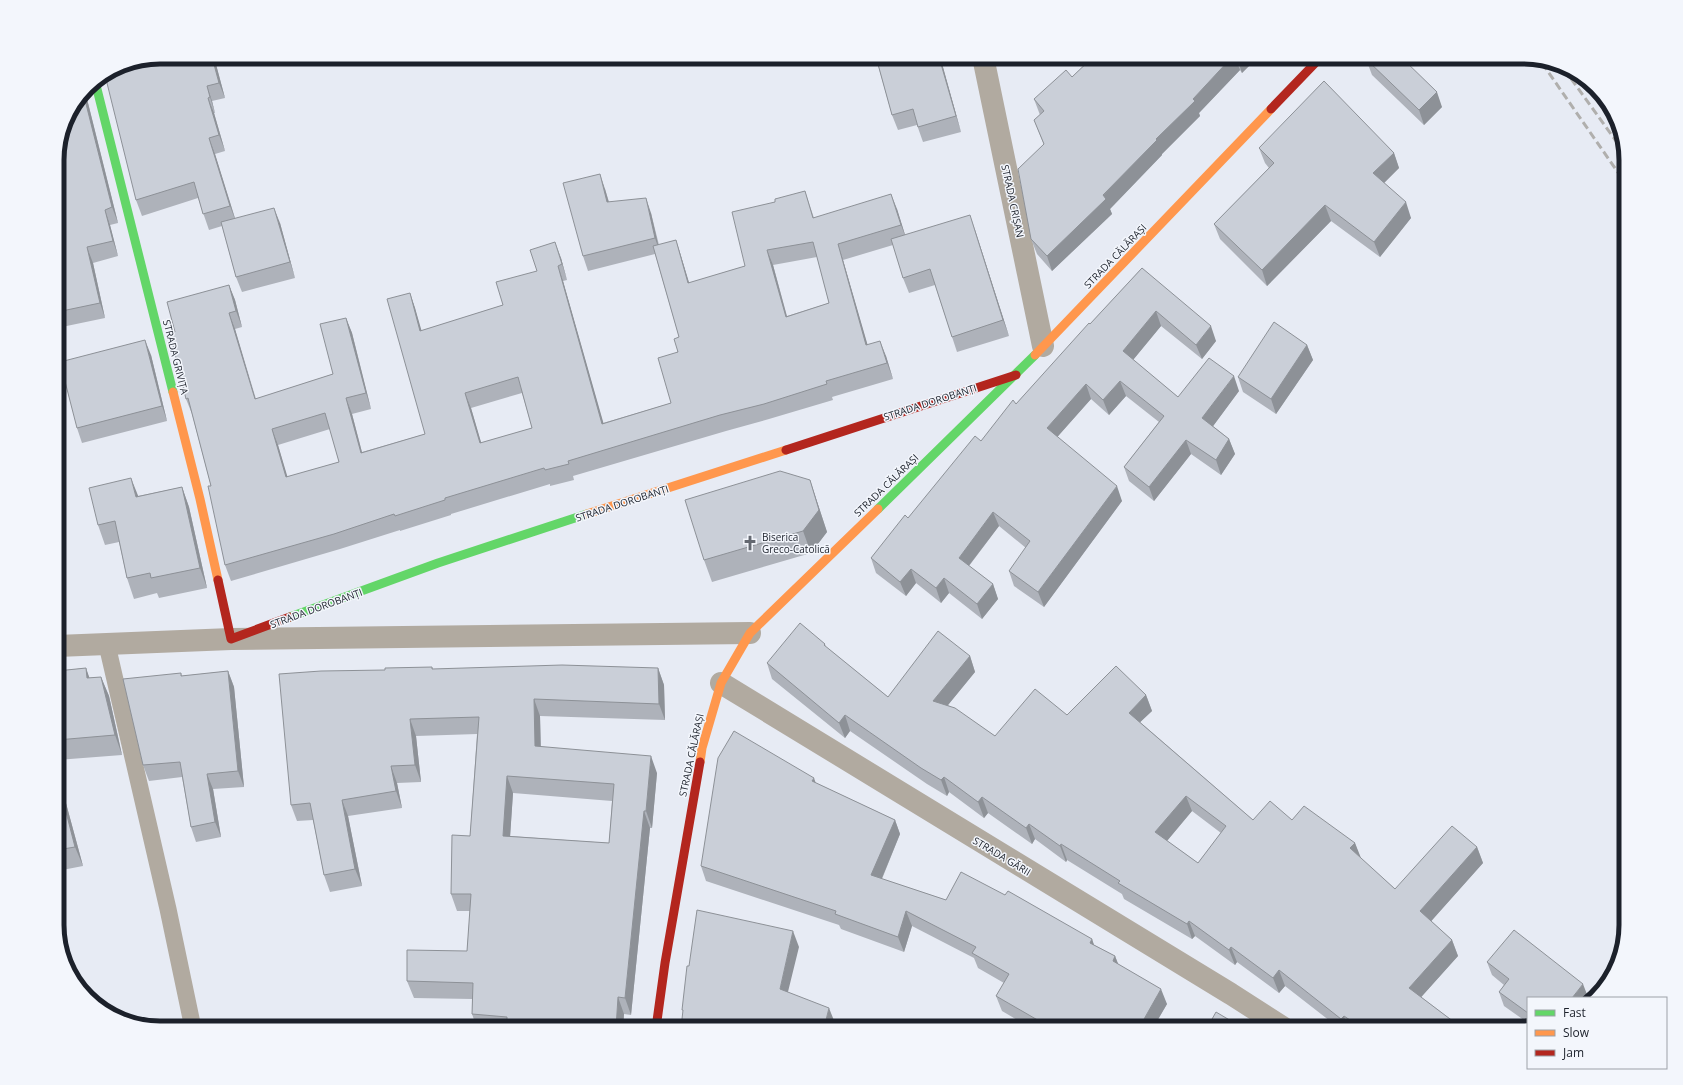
<svg xmlns="http://www.w3.org/2000/svg" width="1683" height="1085" viewBox="0 0 1683 1085" font-family="'Open Sans',sans-serif">
	<style>
		.lines { fill: none; stroke-linecap: round; stroke-linejoin: round }
		.lane { stroke: #b1aaa0; stroke-width: 17 }
		.street { stroke: #b1aaa0; stroke-width: 22 }
		.fast { stroke: #63d668; stroke-width: 9 }
		.slow { stroke: #ff974d; stroke-width: 9 }
		.jam { stroke: #b3261e; stroke-width: 9 }
		.rail { stroke: #b0afad; stroke-width: 3; stroke-dasharray: 8 4; stroke-linecap: butt }
		.wall { fill: #aeb2ba; fill-rule: evenodd }
		.shaded-wall { fill: #8d9197 }
		.building { fill: #cacfd8; stroke: #8d9197; fill-rule: evenodd }
		.labels { text-anchor: middle; stroke-width: 3; stroke-linejoin: round; paint-order: stroke }
		.street-label { font-size: 10px; fill: #1c212b; stroke: #f3f6fc }
		.poi-label { font-size: 10px; fill: #1c212b; stroke: #f3f6fc; text-anchor: start }
		.rim { fill: none; stroke: #1c212b; stroke-width: 5 }
	</style>
	<rect width="100%" height="100%" fill="#e7ebf4"/>
	<g class="lines">
		<path class="lane" d="M107,645l61,264 25,119"/>
		<path class="street" d="M983,57l60,289
			M57,646l174,-7 519,-6
			M721,683l510,311 53,34"/>
		<path class="fast" d="M95,81l78,311
			M878,509l157,-154
			M290,617l148,-54 149,-49"/>
		<path class="slow" d="M1035,355l236,-246
			M173,392l27,107 18,81
			M587,514l199,-64
			M700,762l2,-14 19,-65 29,-50 128,-124"/>
		<path class="jam" d="M1271,109l50,-52
			M786,450l230,-75
			M218,580l13,59 59,-22
			M656,1028l9,-65 35,-201"/>
		<path class="rail" d="M1542,63l84,121
			M1564,69l60,83"/>
	</g>
	<path class="wall" d="M160,57h54l11,41 -13,3 3,12h-1l11,38 -10,3 20,64 45,5 15,55 -53,14 -6,-15 -14,-51 -13,4 -11,-32 -56,18 -6,-16z
		M870,57h76v2l-5,1 20,72 -38,10 -6,-17 -19,5 -6,-15 -16,-57 -6,1z
		M1093,57h165l-16,16 -2,-3 -41,43 1,3 -38,38v1l-52,54 2,5 -60,57 -15,-17 -6,-15 13,-94 -10,-25 6,-5 -6,-16 38,-22z
		M1366,59l76,48 -18,18 -52,-50z
		M85,91l33,132 -8,2 8,31 -25,7 12,55 -48,10v-175l10,-39z
		M1259,148l135,5 5,15 -15,15 27,35 -31,39 -49,-36 -64,65 -47,-47 -6,-15 55,-56 -4,-5z
		M605,189l4,13 42,11 8,32 17,-5 5,16 8,27 56,-17 30,-64 30,-11 9,27 83,-9 8,26 70,-5 34,106 -52,16 -22,-67 -26,8 -6,-15 -10,-33 -50,15 24,84 19,12 7,23 -61,18 1,3 -64,19 -43,12 -153,45 1,4 -24,6v-2l-99,30v1l-51,16v-1l-60,19 -109,32 -6,-16 -14,-79 -19,-72 -6,-15 -11,-67 54,-47 6,15 7,27 -7,2 21,70 77,-25 13,-56 6,15 19,76 -19,5 10,38 63,-18 -15,-141 5,15 6,23 82,-26 34,-34 24,-13 6,22 -4,1 40,142 68,-20 8,-66 -24,-83 -67,17 -5,-15zM817,257l12,46 -42,13 -14,-51zM522,393l10,35 -51,15 -10,-35zM330,429l9,33 -52,15 -9,-32z
		M1142,268l74,73 -14,18 -41,-33 -28,34 45,37 61,-6 -26,35 16,13 6,15 -14,21 -30,-21 -37,47 -25,-20 -5,-14 35,-45 -33,-26 -17,19 -18,-16 -34,38 65,64 -78,106 -30,-21 -5,-15 17,-23 -27,-22 -30,40 24,18 5,15 -16,20 -33,-26 -8,10 -25,-20 -10,13 -30,-23 -5,-15 37,-40 108,-114z
		M1307,345l6,15 -37,54 -33,-22 -5,-15z
		M151,355l16,66 -85,22 -5,-15z
		M810,480l17,52 -16,21 -99,29 -8,-22z
		M182,487l7,20 18,81 -48,10 -2,-5 -23,6 -7,-21 -8,-36 -14,3 -7,-20 40,-29z
		M57,571l3,10 -3,1z
		M825,644l1,3 62,50 82,-41 5,16 -27,33 47,31 72,-21 79,-20 6,16 -12,11 113,98h39l63,23 5,15 35,31 82,-42 6,16 -52,58 21,19 6,16 -37,41 41,31h-123l-54,-42 -6,7 -42,-31 -2,3 -40,-29 -3,3 -68,-40 -2,-5 -55,-34 -1,2 -31,-23 -3,5 -44,-31 -4,5 -35,-26 -2,4 -20,-12 -77,-53 -5,7 -73,-59 -5,-16zM1192,811l29,22 -23,30 -31,-22z
		M432,667l1,2 225,-1 6,17 1,35 -125,-4 1,31 116,26 -5,55h-2l-19,187 -7,-1 -1,14h-146l-5,-14v-15l-58,-1 -7,-17 60,-30 3,-40h-13l-6,-17 19,-58 7,-102 -61,2 5,46 -24,1 5,25 -54,8 14,70 -32,6 -6,-17 -11,-55 -16,1 -6,-16 94,-135zM513,793l99,8 -3,42 -99,-7z
		M86,668l3,10 12,-1 8,19 13,59 -65,5v-89z
		M228,671l6,16 10,100 -31,2 8,48 -25,5 -5,-15 -9,-50 -33,4 -6,-16 38,-92 1,3z
		M57,770l26,96 -26,5z
		M816,783l79,37 5,14 -18,45 64,21 59,-5 87,44 2,6 21,11 3,8 49,40 -14,24h-122l-29,-17 -6,-15 8,-13 -26,-15 -4,-10 -62,-32 -8,26 -63,-23 -2,-4 -133,-44 -5,-15z
		M1487,962l101,35v1h-60v25l-24,-17 -5,-14 5,-7 -12,-10z"/>
	<path class="shaded-wall" d="M212,57h2l11,41 -6,-15z
		M939,57h1l1,3 20,72 -5,-16z
		M1232,57h3l5,13 -41,43 1,3 -38,38v1l-52,54 2,5 -60,57 -5,-15z
		M1238,57h20l-16,16 -5,-15z
		M207,86l5,15 3,12 -5,-16z
		M85,91l33,132 -6,-16 -29,-115z
		M1437,92l5,15 -18,18 -5,-15z
		M208,98l6,15 11,38 -6,-16z
		M209,138l6,16 21,68 -6,-16z
		M1394,153l5,15 -20,20 -6,-15z
		M600,174l5,15 8,28 -6,-15z
		M891,194l6,15 10,32 -6,-16z
		M646,198l5,15 9,40 -5,-15z
		M1406,202l5,16 -31,39 -6,-15z
		M1325,205l6,16 -64,65 -5,-16z
		M274,208l6,15 15,55 -5,-16z
		M105,210l5,15 8,31 -5,-15z
		M970,215l5,15 34,106 -6,-16z
		M676,240l5,16 13,43 -6,-16z
		M555,242l6,16 6,22 -5,-16z
		M838,244l5,16 29,100 -6,-15z
		M87,247l6,16 12,55 -5,-15z
		M767,250l6,15 18,67 -5,-15z
		M558,266l5,15 45,158 -6,-15z
		M229,285l6,15 7,27 -6,-16z
		M410,293l5,15 11,38 -6,-15z
		M1156,311l5,15 -33,40 -5,-15z
		M229,313l6,16 25,86 -5,-16z
		M346,318l6,15 19,76 -5,-16z
		M1211,326l5,15 -14,18 -6,-14z
		M145,340l6,15 16,66 -5,-15z
		M880,341l6,15 7,23 -6,-16z
		M1307,345l6,15 -37,54 -5,-15z
		M1234,376l5,15 -31,42 -6,-15z
		M1120,381l6,15 -17,19 -6,-15z
		M1086,384l5,15 -39,44 -5,-15z
		M465,393l6,15 15,51 -6,-16z
		M346,398l6,16 14,54 -5,-15z
		M272,429l6,16 14,47 -6,-15z
		M1229,439l6,15 -14,21 -5,-15z
		M1186,440l5,14 -37,47 -5,-14z
		M131,478l8,20 -3,-1z
		M810,480l17,52 -16,21 -8,-22z
		M1117,486l5,15 -78,106 -6,-15z
		M182,487l7,20 18,81 -7,-20z
		M993,512l6,14 -35,46 -5,-14z
		M911,569l5,14 -10,13 -6,-14z
		M944,578l5,15 -8,10 -5,-15z
		M993,584l5,15 -16,20 -5,-15z
		M970,656l5,16 -36,44 -6,-15z
		M86,668l7,20 -6,-10z
		M658,668l6,17 1,35 -6,-16z
		M228,671l6,16 10,100 -6,-16z
		M101,677l8,19 13,59 -7,-20z
		M1146,695l6,16 -18,17 -5,-15z
		M534,699l6,17 1,47 -6,-17z
		M845,715l5,16 -5,7 -6,-15z
		M410,719l6,17 5,46 -6,-17z
		M651,756l6,17 -5,55 -6,-17z
		M391,766l6,17 5,25 -6,-17z
		M57,770l26,96 -8,-19 -18,-70z
		M207,774l6,15 8,48 -6,-15z
		M507,776l6,17 -4,60 -6,-17z
		M944,777l5,15 -2,4 -6,-16z
		M814,778l5,14 -7,-11z
		M1186,796l6,15 -31,37 -6,-16z
		M982,797l6,16 -4,5 -6,-16z
		M342,800l6,16 14,70 -7,-17z
		M644,811l6,17 -19,187 -6,-17z
		M895,820l5,14 -23,56 -6,-15z
		M1029,824l6,15 -3,5 -6,-16z
		M1355,843l6,15 -11,-10z
		M1061,844l6,16 -1,2 -6,-16z
		M1477,847l6,16 -57,64 -6,-16z
		M906,911l6,15 -8,26 -6,-15z
		M1189,921l6,15 -3,3 -5,-15z
		M793,931l6,16 -14,57 -5,-15z
		M1092,939l5,15 -7,-11z
		M1452,940l6,16 -43,48 -6,-16z
		M1231,947l6,15 -2,3 -6,-15z
		M1115,956l6,15 -8,-10z
		M1279,970l6,16 -6,7 -6,-15z
		M1583,984l5,13v1h-16z
		M1161,989l6,15 -14,24h-14z
		M618,997l6,17 -1,14h-7z
		M829,1008l6,15 -1,5h-10z
		M1344,1016l4,12h-3l-4,-9z"/>
	<path class="building" d="M160,57h52l7,26 -12,3 3,11 -2,1 11,37 -10,3 21,68 -27,8 -9,-32 -58,18 -31,-125 16,-10z
		M876,57h63l17,59 -38,11 -5,-18 -21,6z
		M1093,57h139l-39,42 2,2 -39,38 1,1 -54,55 3,4 -59,57 -16,-17 -13,-70 26,-25 -10,-24 10,-9 -10,-12 32,-29 6,7z
		M1369,57h32l36,35 -18,18 -53,-51z
		M1324,81l70,72 -21,20 33,29 -32,40 -49,-37 -63,65 -48,-46 60,-61 -15,-15z
		M83,92l29,115 -7,3 8,31 -26,6 13,56 -43,9v-159l10,-39z
		M600,174l7,28 39,-4 9,40 -72,18 -20,-73z
		M805,191l8,27 78,-24 10,31 -63,19 28,101 14,-4 7,22 -61,18 1,3 -63,20 -44,11 -152,46 1,3 -24,6 -1,-2 -99,30v2l-50,16 -1,-2 -60,20 -109,31 -17,-79h3l-23,-88 -2,1 -16,-66 5,-1 -8,-30 62,-17 7,26 -7,2 26,86 78,-25 -13,-50 26,-6 20,75 -20,5 15,55 64,-19 -38,-135 23,-6 10,38 83,-26 -7,-23 41,-11 -7,-21 25,-8 7,22 -4,2 44,158 69,-21 -13,-45 20,-6 -4,-13 5,-2 -26,-91 23,-6 12,43 57,-17 -13,-54 43,-10v-3zM813,242l16,61 -43,14 -19,-67zM518,377l14,51 -52,15 -15,-50zM325,413l14,49 -53,15 -14,-48z
		M274,208l16,54 -54,15 -15,-55z
		M970,215l33,105 -51,17 -22,-68 -27,9 -12,-39z
		M1142,268l69,58 -15,19 -40,-34 -33,40 55,46 31,-39 25,18 -32,42 27,21 -13,21 -30,-20 -37,47 -25,-20 40,-51 -44,-35 -17,19 -17,-16 -39,44 70,58 -79,106 -29,-21 21,-30 -37,-29 -34,46 34,26 -16,20 -33,-26 -8,10 -25,-19 -11,13 -29,-24 34,-43 3,3 67,-82 6,5 32,-41 3,4 73,-81 1,1z
		M1274,322l33,23 -36,54 -33,-22z
		M145,340l17,66 -85,22 -17,-66z
		M780,471l30,9 9,30 -16,21 -99,29 -19,-60z
		M131,478l5,19 46,-10 18,81 -49,10 -1,-5 -23,5 -12,-57 -17,4 -9,-37z
		M800,623l25,21 -1,1 64,52 50,-66 32,25 -37,45 22,7 40,28 40,-47 32,26 49,-49 30,29 -17,18 124,107 17,-19 22,19 12,-14 51,37 -5,5 45,41 57,-63 25,21 -57,64 32,29 -43,48 53,40h-100l-18,-12 -3,3 -62,-49 -6,8 -42,-31 -2,3 -40,-29 -2,3 -69,-41 2,-2 -59,-37 -1,2 -31,-22 -3,4 -44,-31 -4,5 -34,-25 -3,3 -20,-12 -76,-53 -6,8 -72,-60zM1186,796l40,30 -28,37 -43,-31z
		M562,665l96,3 1,36 -125,-5 1,47 116,10 -5,55h-2l-19,187 -7,-1 -2,31h-109v-11l-35,-3 1,-31 -66,-2v-31l60,1 4,-57h-20l1,-59 18,1 9,-119 -69,2 5,46 -24,1 5,25 -54,9 13,69 -31,6 -14,-72 -19,2 -12,-131 42,-3 64,-1v-2l47,-1v2zM507,776l107,8 -5,59 -106,-7z
		M86,668l1,10 14,-1 14,58 -58,5v-69z
		M228,671l10,100 -31,3 8,48 -24,5 -11,-65 -37,3 -20,-86 58,-6v3z
		M734,731l80,47 -2,3 83,39 -24,55 75,25 15,-28 44,23 3,-4 84,48 -2,4 25,13 -2,5 48,28 -22,39h-92l1,-2 -52,-30 13,-22 -37,-21 4,-6 -70,-36 -8,26 -63,-23 1,-3 -135,-45 17,-108z
		M57,777l18,70 -18,3z
		M697,910l96,21 -13,58 49,19 -5,20h-143l2,-18h-1l5,-44h2z
		M1514,930l69,54 -11,14h-44v15l-29,-21 10,-13 -22,-17z
		M1216,1012l27,16h-36z"/>
	<defs>
		<g id="church-bare" transform="scale(1.2)"><path d="M-1.2-6h2.4v3.5h3.3v2.4h-3.3V6h-2.4V-.1h-3.3v-2.4h3.3Z" fill="#636871" stroke="#f3f6fc" stroke-width="2.5" paint-order="stroke"/></g>
	</defs>
	<g fill-rule="evenodd">
		<use href="#church-bare" x="750" y="543"/>
	</g>
	<g class="labels">
		<g class="street-label">
			<text transform="translate(1013 201) rotate(78)" y="4">STRADA CRIȘAN</text>
			<text transform="translate(1115 256) rotate(-46)" y="4">STRADA CĂLĂRAȘI</text>
			<text transform="translate(176 357) rotate(76)" y="4">STRADA GRIVIȚA</text>
			<text transform="translate(930 402) rotate(-18)" y="4">STRADA DOROBANȚI</text>
			<text transform="translate(886 485) rotate(-44)" y="4">STRADA CĂLĂRAȘI</text>
			<text transform="translate(622 503) rotate(-18)" y="4">STRADA DOROBANȚI</text>
			<text transform="translate(316 608) rotate(-20)" y="4">STRADA DOROBANȚI</text>
			<text transform="translate(691 755) rotate(-78)" y="4">STRADA CĂLĂRAȘI</text>
			<text transform="translate(1002 856) rotate(31)" y="4">STRADA GĂRII</text>
		</g>
		<g class="poi-label">
			<text x="762" y="541">Biserica<tspan x="762" dy="12">Greco-Catolică</tspan></text>
		</g>
	</g>
	<path d="M0 0H1683V1085H0ZM160 64H1523A96 96 0 0 1 1619 160V925A96 96 0 0 1 1523 1021H160A96 96 0 0 1 64 925V160A96 96 0 0 1 160 64Z" fill="#f3f6fc" fill-rule="evenodd"/>
	<path class="rim" d="M160 64H1523A96 96 0 0 1 1619 160V925A96 96 0 0 1 1523 1021H160A96 96 0 0 1 64 925V160A96 96 0 0 1 160 64Z"/>
	<rect x="1527" y="997" width="140" height="72" fill="#f3f6fc" stroke="#9da1a8"/>
	<rect x="1535" y="1010" width="20" height="6" fill="#63d668" stroke="#9da1a8"/>
	<text x="1563" y="1017" font-size="12" fill="#1c212b">Fast</text>
	<rect x="1535" y="1030" width="20" height="6" fill="#ff974d" stroke="#9da1a8"/>
	<text x="1563" y="1037" font-size="12" fill="#1c212b">Slow</text>
	<rect x="1535" y="1050" width="20" height="6" fill="#b3261e" stroke="#9da1a8"/>
	<text x="1563" y="1057" font-size="12" fill="#1c212b">Jam</text>
</svg>
